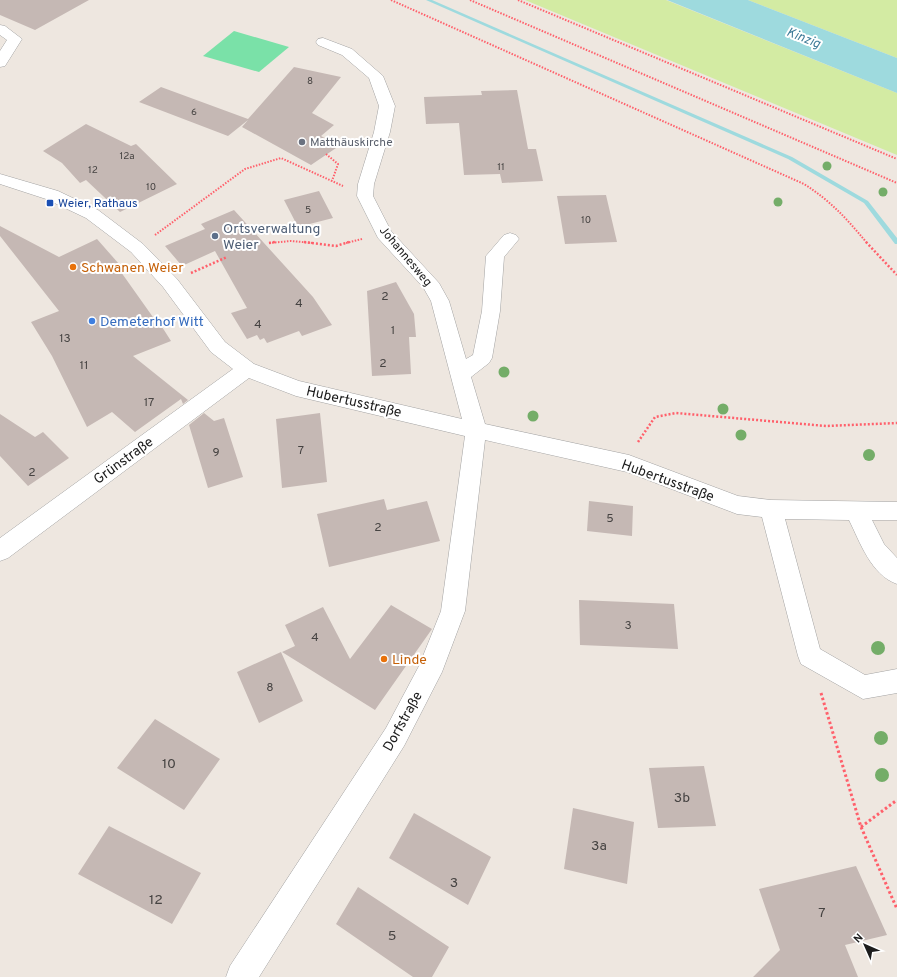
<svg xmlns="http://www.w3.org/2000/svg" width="897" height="977" viewBox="0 0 897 977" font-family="Overpass,sans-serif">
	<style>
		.grass { fill: #d3eba3 }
		.pitch { fill: #7ae1a8 }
		.water { fill: #9edade }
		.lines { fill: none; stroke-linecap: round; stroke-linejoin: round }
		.stream { fill: #9edade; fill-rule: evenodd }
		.building { fill: #c5b8b4 }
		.minor-casing { stroke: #a3a3a3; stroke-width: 1 }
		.path-far2 { stroke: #ff606b; stroke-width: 2; stroke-dasharray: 1.5 1.5; stroke-linecap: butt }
		.path-far1 { stroke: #ff606b; stroke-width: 2.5; stroke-dasharray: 2 2; stroke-linecap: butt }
		.path { stroke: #ff606b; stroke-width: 3; stroke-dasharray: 2.5 2.5; stroke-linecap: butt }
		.minor { fill: #fff; fill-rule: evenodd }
		.tree { fill: #74ad68 }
		.worship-dot { fill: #6b7280; stroke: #fff; stroke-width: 1.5 }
		.transit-dot { fill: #1a4fb4; stroke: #fff; stroke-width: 1.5 }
		.service-dot { fill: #5c6f8a; stroke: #fff; stroke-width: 1.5 }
		.food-dot { fill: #e8710a; stroke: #fff; stroke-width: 1.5 }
		.shop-dot { fill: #3f7fe0; stroke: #fff; stroke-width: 1.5 }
		.labels { text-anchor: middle; stroke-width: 4; stroke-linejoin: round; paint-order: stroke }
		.far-number-label { font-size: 10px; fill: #464342 }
		.far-worship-label { font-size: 12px; fill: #5b616d; stroke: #fff; text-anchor: start }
		.far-transit-label { font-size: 12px; fill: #164399; stroke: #fff; text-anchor: start }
		.far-street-label { font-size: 12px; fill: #1c1c1c; stroke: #fff }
		.number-label { font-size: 12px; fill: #464342 }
		.far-water-label { font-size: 13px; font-style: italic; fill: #3d7a97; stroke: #fff }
		.service-label { font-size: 14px; fill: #4e5e75; stroke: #fff; text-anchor: start }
		.food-label { font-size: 14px; fill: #c56008; stroke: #fff; text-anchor: start }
		.shop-label { font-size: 14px; fill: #366cbe; stroke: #fff; text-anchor: start }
		.street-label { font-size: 14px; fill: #1c1c1c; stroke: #fff }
		.near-number-label { font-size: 14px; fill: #464342 }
	</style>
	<rect width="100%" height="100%" fill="#eee7e0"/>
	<path class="grass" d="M525,0h141l231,93v62z
		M748,0h149v58z"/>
	<path class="pitch" d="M234,31l55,16 -30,25 -56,-16z"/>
	<path class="water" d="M667,0h81l149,58v35z"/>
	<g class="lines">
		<path class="stream" d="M426,0h6l360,157 76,44 29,37v6h-2l-31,-41 -76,-44z"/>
	</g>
	<path class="building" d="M0,0h89l-54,30 -35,-15z
		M294,67l47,10 -29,36 22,12 -13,11 18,10 -28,19 -69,-38 6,-7 -20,16 -89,-34 22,-15 87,32z
		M517,90l11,59h8l7,32 -41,2 -2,-9 -36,1 -5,-52 -33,1 -2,-27 58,-2 -1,-4z
		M86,124l45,22 5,-2 41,40 -57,28 -34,-32 -6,3 -18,-20 -19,-12z
		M319,191l14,27 -35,9 -14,-27z
		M606,195l11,47 -52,2 -8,-48z
		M234,210l79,87 19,28 -30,11 -3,-5 -32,12 -3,-5 -4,2 -3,-5 -10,4 -16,-26 16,-5 -32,-57 -33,15 -17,-20 40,-17 -4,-5z
		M0,226l59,31 38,-18 22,25 -3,1 39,55 2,-1 14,22 -38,15 55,44 -5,4 -2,-5 -46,33 -23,-20 -25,15 -35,-71 -21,-34 28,-11 -59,-75z
		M396,282l18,32 2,23h-7l2,37 -39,2 -5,-85z
		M204,413l10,8 10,-3 19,59 -35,11 -19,-63z
		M320,413l7,69 -45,6 -6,-69z
		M0,414l35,23 8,-5 26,26 -41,28 -28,-30z
		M384,499l3,11 40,-9 13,40 -111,26 -12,-53z
		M589,501l44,5 -1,30 -45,-5z
		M579,600l95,4 4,45 -98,-4z
		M391,605l41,24 -57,81 -93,-58 13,-6 -10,-21 38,-18 27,52z
		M281,652l22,49 -44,22 -22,-51z
		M155,719l65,40 -36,51 -67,-42z
		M704,766l12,60 -58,2 -9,-60z
		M573,808l61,14 -7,62 -63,-15z
		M414,813l77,44 -23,48 -79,-47z
		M109,826l92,47 -29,51 -94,-50z
		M856,866l31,69 -42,10 13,32h-105l27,-27 -21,-61z
		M358,887l91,60 -17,30h-19l-77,-53z"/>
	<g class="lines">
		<g class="minor-casing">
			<path id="minor" d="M0,25l5,1 17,13 -17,27 -5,1v-16l7,-11 -7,-5z
				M323,38l29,11 31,27 12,30 -5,26 -16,52 -1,12 18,35 48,52 10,18 17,58 7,-4 9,-44 4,-55 18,-21 6,-2 6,2 3,4 -15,18 -4,54 -8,47 -3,5 -18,14 14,47 144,31 109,41 33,4 126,2v18h-25l12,24 13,14v26c-26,-9 -37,-42 -48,-64l-64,-1 35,130 45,26 32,-6v24l-34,6 -62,-35 -3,-8 -36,-139 -25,-3 -110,-42 -142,-32 -20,171 -23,61 -38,74 -145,231h-33l4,-11 156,-238 33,-62 22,-55 24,-175 -169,-40 -47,-18 -241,180 -8,3v-23l233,-169 -22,-17 -48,-65 -32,-35 -45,-34 -40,-19 -46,-15v-10l58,17 40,19 45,34 34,35 48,63 29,22 45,17 163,38 -31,-118 -8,-14 -45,-49 -21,-42 1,-12 16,-52 5,-26 -10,-28 -27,-23 -24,-10 -2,-3 2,-3z"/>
		</g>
		<path class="path-far2" d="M391,0l413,184c28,18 42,34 63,59
			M470,0l427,183
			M518,0l379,159
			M326,154l12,10 -6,17
			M155,235l90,-66 36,-11 62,28
			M269,243l22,-2 22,2
			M346,243l16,-4"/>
		<path class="path-far1" d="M304,242l32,4 13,-4
			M866,242l31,33
			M269,243l6,-1
			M191,273l36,-16
			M638,442l17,-25 21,-4 150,13 71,-3"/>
		<path class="path" d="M821,693l40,134 36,82
			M861,827l36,-27"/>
		<use href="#minor" class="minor"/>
	</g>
	<g class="tree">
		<circle cx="827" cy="166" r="4.5"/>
		<circle cx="883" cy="192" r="4.5"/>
		<circle cx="778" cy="202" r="4.5"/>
		<circle cx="504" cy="372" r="5.5"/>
		<circle cx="723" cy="409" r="5.5"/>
		<circle cx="533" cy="416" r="5.5"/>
		<circle cx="741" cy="435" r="5.5"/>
		<circle cx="869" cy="455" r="6"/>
		<circle cx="878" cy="648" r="7"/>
		<circle cx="881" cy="738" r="7"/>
		<circle cx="882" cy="775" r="7"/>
	</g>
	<circle class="worship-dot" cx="302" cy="142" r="4"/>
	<rect class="transit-dot" x="46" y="199" width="8" height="8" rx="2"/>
	<circle class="service-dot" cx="215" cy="236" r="4"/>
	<g class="food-dot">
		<circle cx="73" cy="267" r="4"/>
		<circle cx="384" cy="659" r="4"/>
	</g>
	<circle class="shop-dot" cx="92" cy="321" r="4"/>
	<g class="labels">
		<g class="far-number-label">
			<text x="310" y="84">8</text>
			<text x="194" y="115">6</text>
			<text x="127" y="159">12a</text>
			<text x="501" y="170">11</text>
			<text x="93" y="173">12</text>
			<text x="151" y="190">10</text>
			<text x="308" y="213">5</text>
			<text x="586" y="223">10</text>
		</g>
		<g class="far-worship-label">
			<text x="310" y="146">Matthäuskirche</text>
		</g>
		<g class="far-transit-label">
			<text x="58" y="207">Weier, Rathaus</text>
		</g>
		<g class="far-street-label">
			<text transform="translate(406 256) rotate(50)" y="4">Johannesweg</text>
		</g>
		<g class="number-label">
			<text x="385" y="300">2</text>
			<text x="299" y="307">4</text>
			<text x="258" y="328">4</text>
			<text x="393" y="334">1</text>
			<text x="65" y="342">13</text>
			<text x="383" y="367">2</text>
			<text x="84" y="369">11</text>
			<text x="149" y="406">17</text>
			<text x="301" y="454">7</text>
			<text x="216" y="456">9</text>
			<text x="32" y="476">2</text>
			<text x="610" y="522">5</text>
			<text x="378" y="531">2</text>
			<text x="628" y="629">3</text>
			<text x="315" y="641">4</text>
			<text x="270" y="691">8</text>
		</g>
		<g class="far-water-label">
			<text transform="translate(804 37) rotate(22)" y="5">Kinzig</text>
		</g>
		<g class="service-label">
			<text x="223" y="233">Ortsverwaltung<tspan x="223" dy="16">Weier</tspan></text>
		</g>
		<g class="food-label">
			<text x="81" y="272">Schwanen Weier</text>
			<text x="392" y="664">Linde</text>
		</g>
		<g class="shop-label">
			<text x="100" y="326">Demeterhof Witt</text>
		</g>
		<g class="street-label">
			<text transform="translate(354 401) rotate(13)" y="5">Hubertusstraße</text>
			<text transform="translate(123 460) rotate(-36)" y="5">Grünstraße</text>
			<text transform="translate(668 480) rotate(20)" y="5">Hubertusstraße</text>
			<text transform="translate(402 721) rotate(-61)" y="5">Dorfstraße</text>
		</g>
		<g class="near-number-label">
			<text x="169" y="768">10</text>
			<text x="682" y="802">3b</text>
			<text x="599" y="850">3a</text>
			<text x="454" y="887">3</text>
			<text x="156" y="904">12</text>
			<text x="822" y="917">7</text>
			<text x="392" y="940">5</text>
		</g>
	</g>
	<g transform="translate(865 945) rotate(315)" stroke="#ffffff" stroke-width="3" paint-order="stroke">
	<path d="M0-3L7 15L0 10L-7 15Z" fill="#1c1c1c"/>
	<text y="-6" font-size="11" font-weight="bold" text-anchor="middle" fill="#1c1c1c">N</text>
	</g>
</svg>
